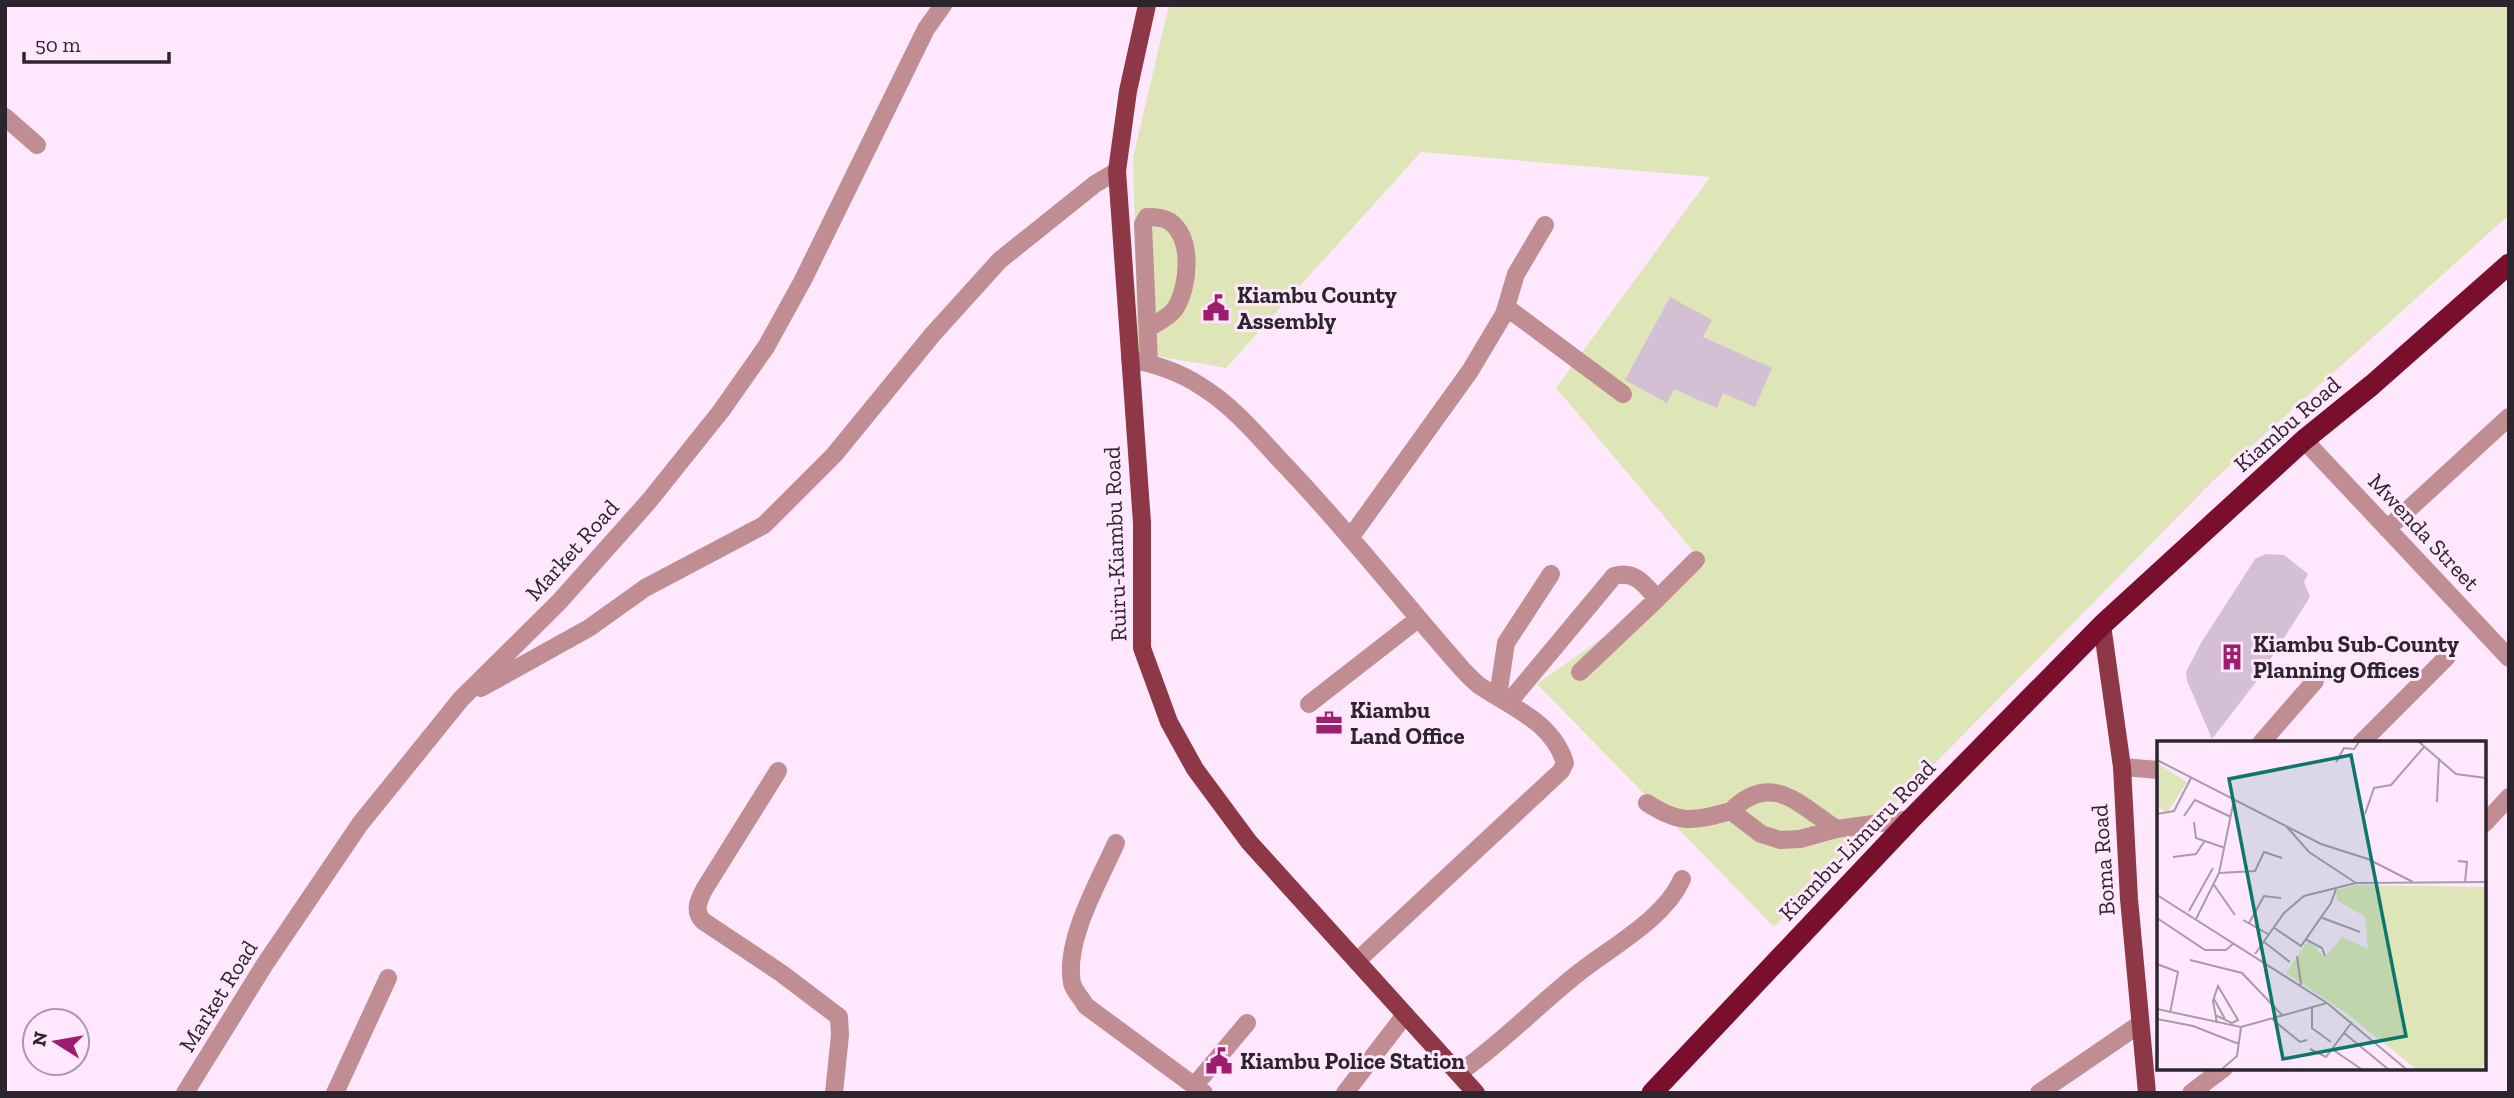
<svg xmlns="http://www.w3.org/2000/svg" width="2514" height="1098" viewBox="0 0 2514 1098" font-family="'Zilla Slab',serif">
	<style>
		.green { fill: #dee6b8 }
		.building { fill: #d4bfd4 }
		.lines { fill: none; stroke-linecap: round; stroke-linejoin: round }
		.minor { stroke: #c08d92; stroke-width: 18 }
		.major { stroke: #8e3847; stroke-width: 18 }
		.highway { stroke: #790e2d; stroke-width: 21 }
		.labels { text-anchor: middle; stroke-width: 6; stroke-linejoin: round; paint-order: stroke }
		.poi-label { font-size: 23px; font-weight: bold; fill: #2d252d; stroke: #ffe8fe; text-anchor: start }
		.street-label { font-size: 23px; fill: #2d252d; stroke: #ffe8fe }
		.inset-road { fill: none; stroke: #ab9aaa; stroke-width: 2 }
		.view { fill: #0f766e; fill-opacity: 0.15; stroke: #0f766e; stroke-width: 3.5 }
		.inset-edge { fill: none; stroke: #2d252d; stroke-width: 3.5 }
	</style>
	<rect width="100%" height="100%" fill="#ffe8fe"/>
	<path class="green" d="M1169,5h1340v210l-294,264 -441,448 -237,-243 168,-119 -149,-177 154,-211 -289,-25 -195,216 -88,-15 -5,-196z"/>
	<path class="building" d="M1670,297l42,23 -9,17 69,31 -17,39 -32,-14 -6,15 -43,-19 -7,14 -42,-23z
		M2266,554l18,1 24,19 -4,8 6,15 -54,85 -44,57 -25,-58 -1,-9 15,-29 54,-84z"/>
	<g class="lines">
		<path class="minor" d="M5,117l32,28
			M1506,307l117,87
			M1148,328c9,-5 20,-10 27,-19 14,-22 19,-71 -6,-88 -7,-4 -15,-4 -22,-4l-4,7 6,139
			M1130,359c24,5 48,12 69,26 32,19 57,49 82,76 64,66 121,140 182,209 6,6 13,14 20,18 32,21 70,35 82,75l-4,8 -203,189
			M2304,440l205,218
			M2387,529l122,-112
			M1350,538l120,-167 34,-57 12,-40 29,-49
			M1580,672l77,-73
			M481,688l108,-60 56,-40 119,-63 70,-70 99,-121 67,-74 95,-76 22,-13
			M1498,696l8,-53 45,-69
			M1509,702l105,-126c20,-6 31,8 43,23l39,-39
			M1309,704l109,-85
			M2261,743l54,-62
			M2361,743l86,-86
			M2122,767l37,3
			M778,771l-73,117c-6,11 -12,23 -2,33l78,52 58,44 1,18 -6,58
			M1647,803c34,22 46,18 84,8l30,23 19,6 20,-1 36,-10 75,-10
			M1731,811c40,-40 68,-7 105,18
			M2484,824l25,-27
			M1116,843c-17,39 -52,97 -44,140 2,8 10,16 14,23l118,87
			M1459,1073c40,-28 74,-63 112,-94 34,-29 93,-58 111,-100
			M1195,1085l52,-62
			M185,1093l80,-129 95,-140 101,-125 98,-97 90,-101 72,-90 45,-64 37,-67 123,-251 17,-24
			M335,1093l53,-115
			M1345,1093l60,-78
			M2039,1093l101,-69
			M2191,1093l33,-25"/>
		<path class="major" d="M1147,5l-19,86 -11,80 25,352v125l27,74 26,47 54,73 227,251
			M2102,625l20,142 7,132 18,194"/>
		<path class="highway" d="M1652,1093l259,-274 191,-194 202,-185 68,-55 137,-121"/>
	</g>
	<defs>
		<g id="civic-bare" transform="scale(2.1)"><path d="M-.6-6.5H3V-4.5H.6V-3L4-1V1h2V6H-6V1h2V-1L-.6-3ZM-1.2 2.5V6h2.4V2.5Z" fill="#9e1d6f" stroke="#ffe8fe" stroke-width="2.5" paint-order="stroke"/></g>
		<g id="building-bare" transform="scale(2.1)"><path d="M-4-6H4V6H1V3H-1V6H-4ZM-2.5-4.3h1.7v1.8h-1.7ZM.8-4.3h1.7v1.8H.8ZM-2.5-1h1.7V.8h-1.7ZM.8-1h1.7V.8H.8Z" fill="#9e1d6f" stroke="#ffe8fe" stroke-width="2.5" paint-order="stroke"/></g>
		<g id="office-bare" transform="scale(2.1)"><path d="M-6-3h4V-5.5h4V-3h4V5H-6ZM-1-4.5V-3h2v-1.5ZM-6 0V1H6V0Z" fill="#9e1d6f" stroke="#ffe8fe" stroke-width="2.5" paint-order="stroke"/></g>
	</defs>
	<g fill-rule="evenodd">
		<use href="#civic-bare" x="1216" y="308"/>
		<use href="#building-bare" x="2232" y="657"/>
		<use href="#office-bare" x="1329" y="723"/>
		<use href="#civic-bare" x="1219" y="1061"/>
	</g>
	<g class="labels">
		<g class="poi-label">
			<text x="1237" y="303">Kiambu County<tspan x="1237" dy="26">Assembly</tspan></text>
			<text x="2253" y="652">Kiambu Sub-County<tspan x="2253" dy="26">Planning Offices</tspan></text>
			<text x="1350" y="718">Kiambu<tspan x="1350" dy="26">Land Office</tspan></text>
			<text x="1240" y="1069">Kiambu Police Station</text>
		</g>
		<g class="street-label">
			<text transform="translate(2287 424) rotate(-41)" y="8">Kiambu Road</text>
			<text transform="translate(2424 532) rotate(47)" y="8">Mwenda Street</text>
			<text transform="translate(1115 544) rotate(-92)" y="8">Ruiru-Kiambu Road</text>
			<text transform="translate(572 550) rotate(-48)" y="8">Market Road</text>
			<text transform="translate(1857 840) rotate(-46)" y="8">Kiambu-Limuru Road</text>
			<text transform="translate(2103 860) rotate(-94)" y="8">Boma Road</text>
			<text transform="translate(218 996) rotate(-58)" y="8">Market Road</text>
		</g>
	</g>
	<g transform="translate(2157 741)">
		<rect width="329" height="329" fill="#ffe8fe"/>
		<path d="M0,22l30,19 -20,31 -10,-7zM201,144l128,2v171l-4,11h-66l-70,-56 -60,-40 22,-32 17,16 17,-20 26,12 -3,-32 -28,-17 -1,-10z" fill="#dee6b8"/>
		<path class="inset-road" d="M262,1l37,32 30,4M0,19l164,84 47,15 45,23M179,21l8,-14 10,1 5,-7M280,61l2,-44M0,73l17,-3 17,-33M208,73l9,-26 17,-3 33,-38M27,75l11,-16 36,17M37,81l2,16 29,10M130,86l22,25 47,31M16,116l23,-3 8,-12M301,120l9,1 -2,20M62,132l36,-2 9,-19 18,6M57,144l21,30M0,154l170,108 79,66M32,170l24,-43M163,176l40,15M0,177l48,32h21l8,-7M39,178l23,-46 15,-73M86,179l25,14M92,182l15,-27 17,2M116,186l28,19 30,-43 5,-14M148,198l17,9 3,8M107,201l26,20M98,213l29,-41 20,-17 52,-13 130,-1M140,215l4,29M33,219l52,13 41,43M0,223l21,8 -8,41M57,258l11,20M155,267v20l19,14M0,268l84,18 86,-24M58,274l17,8 6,-3 -20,-34 -5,15 4,22M0,278l36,7 46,18M115,278l28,23 7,-2M187,292l44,36M153,308l16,8 26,-35M175,308l29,20M65,328l15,-13 4,-29"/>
		<path class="view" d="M194,14l55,281 -123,23 -54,-280z"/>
		<rect width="329" height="329" class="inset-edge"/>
	</g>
	<rect width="2514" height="1098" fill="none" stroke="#2d252d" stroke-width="14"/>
	<g transform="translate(56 1042) rotate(281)"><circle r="33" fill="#ffe8fe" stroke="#ab9aaa" stroke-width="2"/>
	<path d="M0-5L12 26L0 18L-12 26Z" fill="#9e1d6f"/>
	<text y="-10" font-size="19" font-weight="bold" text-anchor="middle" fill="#2d252d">N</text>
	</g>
	<path d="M24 52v10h145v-10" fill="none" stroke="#2d252d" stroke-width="3.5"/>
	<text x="35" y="52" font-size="21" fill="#2d252d" stroke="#ffe8fe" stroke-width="5" paint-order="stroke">50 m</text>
</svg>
